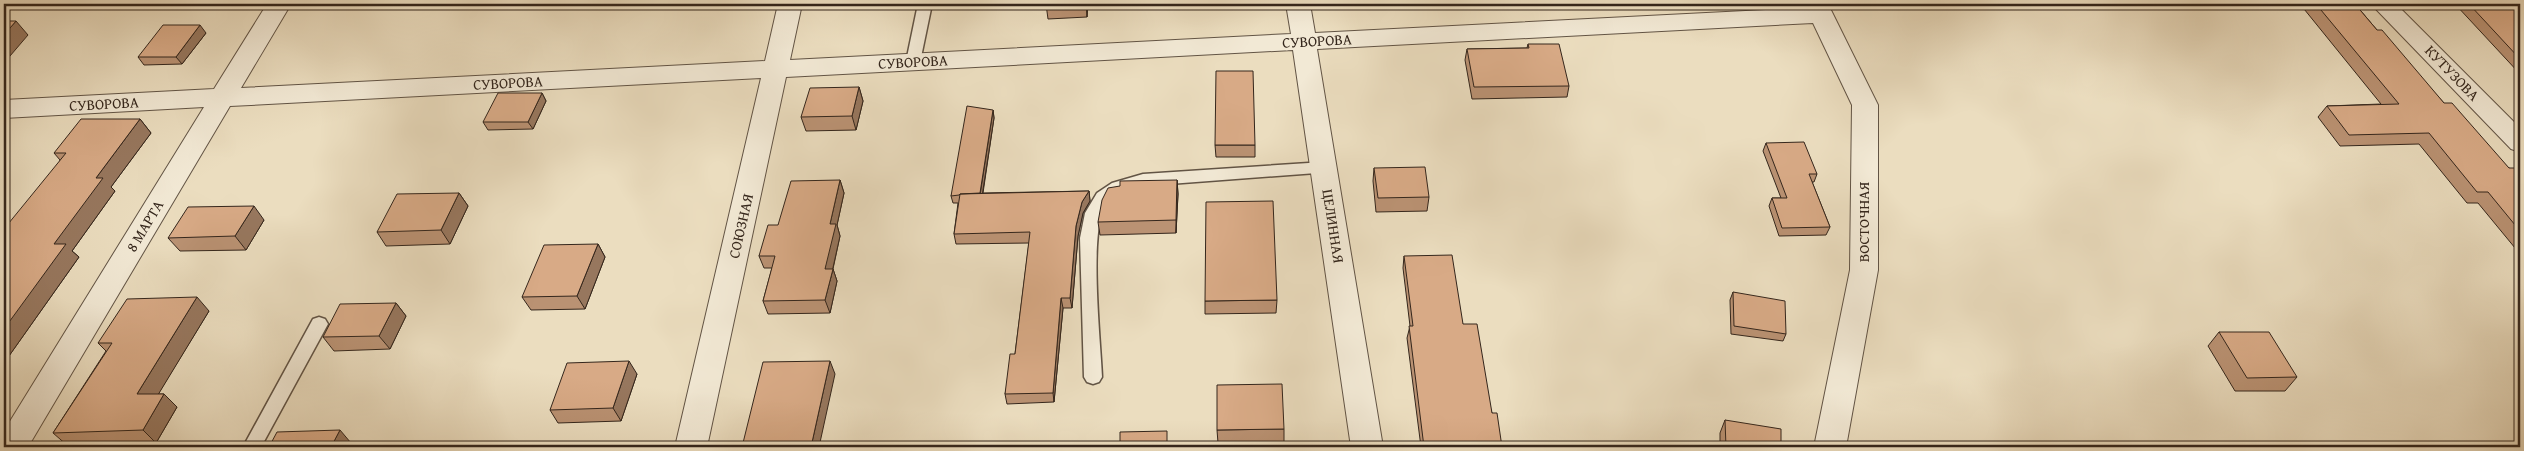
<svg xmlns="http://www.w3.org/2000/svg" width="2524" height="451" viewBox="0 0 2524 451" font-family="'Gentium Book Plus',serif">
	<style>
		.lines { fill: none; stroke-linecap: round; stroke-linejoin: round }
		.service-casing { stroke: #625445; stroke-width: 3 }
		.minor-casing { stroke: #625445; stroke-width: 2 }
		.service { fill: #f2e9d5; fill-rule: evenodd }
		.minor { fill: #f2e9d5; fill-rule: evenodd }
		.wall { fill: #ba9273; stroke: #34261c }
		.shaded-wall { fill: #97775e; stroke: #34261c }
		.building { fill: #d8aa86; stroke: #34261c }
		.labels { text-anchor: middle; stroke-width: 5; stroke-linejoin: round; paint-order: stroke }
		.street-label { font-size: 15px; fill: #34261c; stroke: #f2e9d5 }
	</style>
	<rect width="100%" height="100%" fill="#ebddbf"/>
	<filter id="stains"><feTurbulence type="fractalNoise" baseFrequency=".004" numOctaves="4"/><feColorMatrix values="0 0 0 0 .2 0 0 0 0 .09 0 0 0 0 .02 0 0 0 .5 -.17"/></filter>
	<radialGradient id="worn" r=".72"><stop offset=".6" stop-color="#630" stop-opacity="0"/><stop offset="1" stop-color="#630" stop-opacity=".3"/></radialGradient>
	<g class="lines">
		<g class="service-casing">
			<path id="service" d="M918,4h14l-12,58 -7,5 -7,-5z
				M1324,162l6,2 2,4 -2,4 -187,14c-12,3 -26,6 -35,15 -21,22 -7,143 -6,176l-3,5 -6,2 -6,-2 -3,-5 -4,-139 5,-25 12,-20 15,-10 31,-9z
				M319,317l6,2 3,5 -67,123h-18l70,-128z"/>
		</g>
		<g class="minor-casing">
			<path id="minor" d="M267,4h24l-50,84 524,-27 13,-57h24l-12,56 501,-26 -5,-30h24l5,29 491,-25 -2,-4h24l50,101v165l-32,177h-32l36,-177 2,-165 -39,-82 -496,26 66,398h-32l-58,-397 -507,27 -79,370h-32l86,-369 -531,28 -202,341h-24v-16l200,-324 -200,11v-18l210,-11z
				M2371,4h25l124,124v24l-9,-3z"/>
		</g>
		<use href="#service" class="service"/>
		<use href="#minor" class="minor"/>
	</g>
	<path class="wall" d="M1046,4h42l-1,13 -39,2z
		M2300,4h55l22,26 67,73 65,65 11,4v82l-42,-51h-11l-48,-59 -79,2 -22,-29 9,-11 54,-2z
		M2455,4h53l12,12v58z
		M206,33l-24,31 -38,1 -6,-8z
		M1528,44l41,42 -2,11 -95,2 -7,-39 2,-11 60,-1z
		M859,87l4,14 -7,29 -50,1 -5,-14z
		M542,93l4,8 -13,28 -45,1 -5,-8z
		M993,110l1,8 -11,75 106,-2 1,10 -7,12 -5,23 -6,72h-9l-9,94 -47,2 -2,-10 10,-40 14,-111 -73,1 -2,-10 4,-31h-5l-2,-7z
		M140,119l11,14 -40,54 4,4 -43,60 7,6 -75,106 56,-203 -6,-7z
		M1766,143l51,31 -3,8h-2l18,45 -4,8 -47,1 -10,-30 3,-8h9l-18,-47z
		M1215,145h40v12h-39z
		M1374,168l55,29 -2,14 -51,1 -3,-31z
		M840,180l4,13 -7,32 3,11 -7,33 4,12 -7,32 -62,1 -5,-13 9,-33h-8l-5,-12 19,-31z
		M1177,180l1,14 -2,39 -76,2 -2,-13z
		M459,193l9,13 -18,38 -64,2 -9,-14z
		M264,220l-18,30 -66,1 -12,-13z
		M598,244l7,13 -20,52 -54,1 -9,-13z
		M1404,256l59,68 29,89 10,34h-81l-14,-109 3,-12 -7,-58z
		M1733,292l53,42 -3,7 -52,-7 -1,-34z
		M1277,300l-1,13 -71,1v-13z
		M396,303l10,13 -16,33 -56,2 -11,-14z
		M209,311l-51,83h6l13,13 -21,36 -88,3 -15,-13 53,-82 -8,-8z
		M2219,332l78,45 -12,14h-50l-27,-45z
		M637,374l-16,47 -63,2 -8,-13z
		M1725,420l56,27h-61v-14z
		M1284,429v13l-66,1 -1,-13z"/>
	<path class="shaded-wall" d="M1086,4h2l-1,13z
		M16,21l12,14 -24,28v-28z
		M200,25l6,8 -24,31 -6,-7z
		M859,87l4,14 -7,29 -4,-14z
		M542,93l4,8 -13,28 -5,-7z
		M993,110l1,8 -13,85 -1,-8z
		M140,119l11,14 -40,54 4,4 -43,60 7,6 -75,106v-34l50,-85 42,-66z
		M840,180l4,13 -7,32 3,11 -10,45 -5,-12 5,-45z
		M1177,180l1,14 -2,39v-13z
		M1089,191l1,10 -7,12 -5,23 -6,72 -2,-10 6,-72 6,-24z
		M459,193l9,13 -18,38 -9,-14z
		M254,206l10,14 -18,30 -11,-14z
		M598,244l7,13 -20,52 -8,-13z
		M833,269l4,12 -7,32 -5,-13z
		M197,297l12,14 -59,97 -13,-14z
		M1061,298l2,10 -9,94 -1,-9z
		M396,303l10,13 -16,33 -11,-13z
		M629,361l8,13 -16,47 -8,-13z
		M830,361l5,13 -16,73h-8z
		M164,394l13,13 -21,36 -13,-13z
		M340,430l11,13 -2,4h-18z"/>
	<path class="building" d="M1046,4h34l-34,1z
		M2316,4h39l22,26h5l62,73h8l57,65h8l3,4v59l-32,-39h-11l-48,-59 -80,2 -22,-29 72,-2z
		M2469,4h39l12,12v43z
		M4,21h12l-12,14z
		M163,25h37l-24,32h-38z
		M1528,44h31l10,42 -95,1 -7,-38 62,-1z
		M1216,71h37l2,74h-40z
		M859,87l-7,29 -51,1 9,-29z
		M498,93h44l-14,29h-45z
		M967,106l26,4 -13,83 -20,1 -1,1 -8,1z
		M81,119h59l-44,59h7l-49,66h12l-62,85v-100l62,-76h-12z
		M1804,142l13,32h-8l21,53 -48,1 -10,-30h15l-21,-55z
		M1425,167l4,30 -51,1 -4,-30z
		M840,180l-10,44h6l-11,45h8l-8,31 -62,1 12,-45h-16l9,-31h10l13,-44z
		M1177,180l-1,40 -78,2 4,-22 6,-12 12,-2v-5z
		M1089,191l-7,11 -6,24 -6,72h-9l-8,95 -48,1 5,-40h5l15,-122 -76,2 6,-40z
		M459,193l-18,37 -64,2 20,-38z
		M1273,201l4,99 -72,1 1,-99z
		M254,206l-19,30 -67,2 20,-31z
		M598,244l-21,52 -55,1 22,-52z
		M1452,255l11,69h14l15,89h5l5,34h-78l-15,-121h4l-9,-70z
		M1733,292l52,9 1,33 -52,-8z
		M197,297l-60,97h27l-21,36 -90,3 59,-90h-14l29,-44z
		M396,303l-17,33 -56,1 17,-33z
		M2219,332h50l28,45 -50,1z
		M629,361l-16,47 -63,2 17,-47z
		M830,361l-19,86h-69l21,-85z
		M1282,384l2,45 -67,1v-45z
		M1725,420l56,9v18h-55z
		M340,430l-9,17h-62l8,-15z
		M1167,431v16h-47v-15z"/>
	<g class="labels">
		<g class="street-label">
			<text transform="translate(1317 41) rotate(-3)" y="5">СУВОРОВА</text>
			<text transform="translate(913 62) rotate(-3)" y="5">СУВОРОВА</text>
			<text transform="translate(2452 73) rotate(46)" y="5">КУТУЗОВА</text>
			<text transform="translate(508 83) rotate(-3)" y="5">СУВОРОВА</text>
			<text transform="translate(104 104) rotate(-3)" y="5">СУВОРОВА</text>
			<text transform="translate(1864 222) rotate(-90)" y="5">ВОСТОЧНАЯ</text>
			<text transform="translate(145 226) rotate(-59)" y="5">8 МАРТА</text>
			<text transform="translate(741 226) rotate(-77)" y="5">СОЮЗНАЯ</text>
			<text transform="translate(1333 226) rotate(81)" y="5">ЦЕЛИННАЯ</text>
		</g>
	</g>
	<rect width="2524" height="451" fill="none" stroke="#ebddbf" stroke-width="20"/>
	<rect x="5" y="5" width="2514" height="441" fill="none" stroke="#34261c" stroke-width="2.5"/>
	<rect x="10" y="10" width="2504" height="431" fill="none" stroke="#34261c"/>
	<rect width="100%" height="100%" filter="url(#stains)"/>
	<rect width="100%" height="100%" fill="url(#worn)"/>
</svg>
